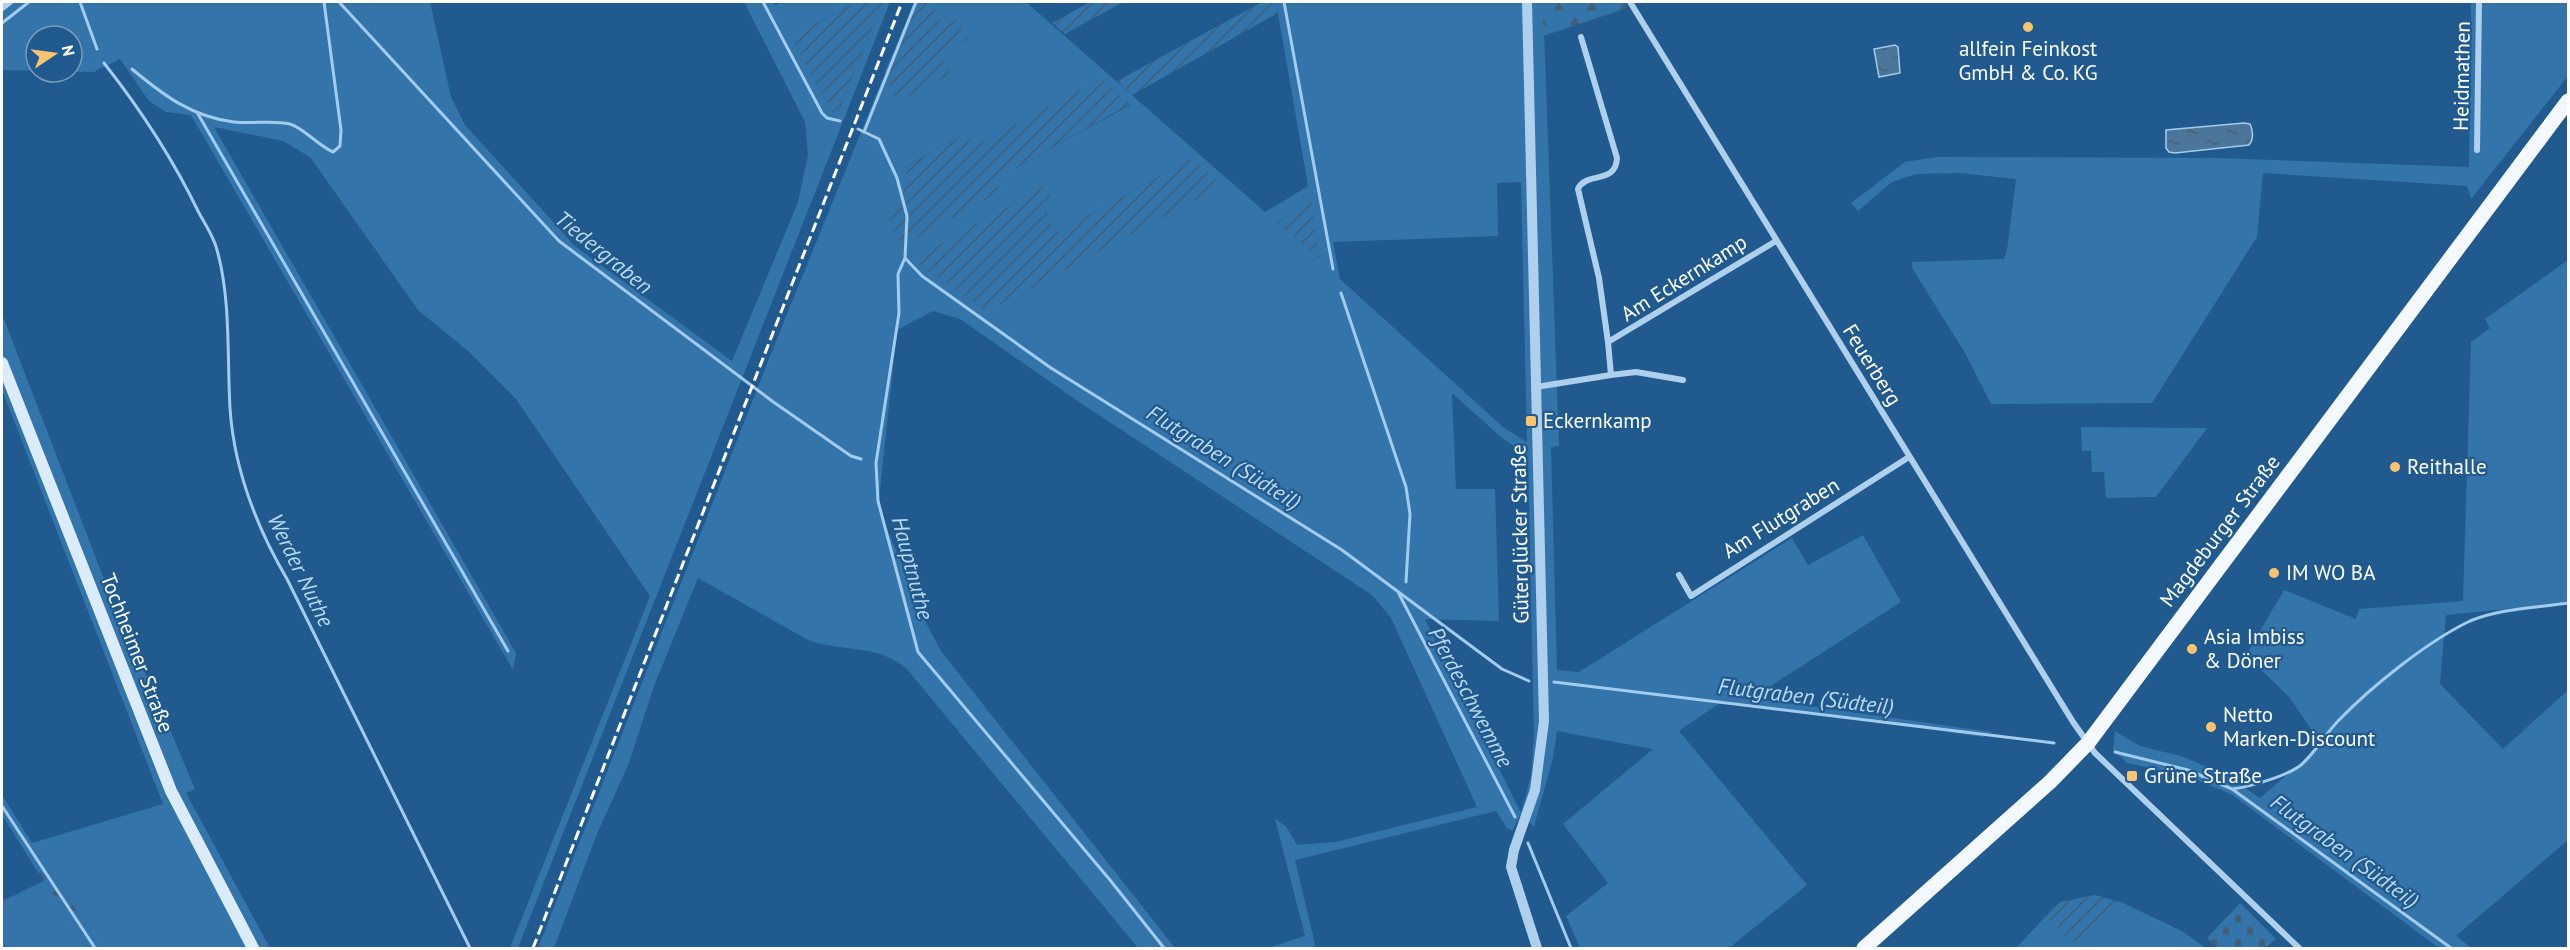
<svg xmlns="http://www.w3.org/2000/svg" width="2570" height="950" viewBox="0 0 2570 950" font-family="'PT Sans',sans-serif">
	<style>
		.grass { fill: #3374ab; fill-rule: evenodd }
		.forest { fill: url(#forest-firs) }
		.cemetery { fill: url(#cemetery-stones) }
		.garden { fill: url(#garden-furrows) }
		.water { fill: url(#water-ripples); stroke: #a2ccee; stroke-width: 1.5 }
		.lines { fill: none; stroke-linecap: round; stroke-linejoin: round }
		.stream { stroke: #a2ccee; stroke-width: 3 }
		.minor { stroke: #aed0ec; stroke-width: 6 }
		.tertiary { stroke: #aed0ec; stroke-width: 10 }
		.secondary { stroke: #daebf9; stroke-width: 12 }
		.primary { stroke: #f4f9ff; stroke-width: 15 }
		.rail { stroke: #fff; stroke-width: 3; stroke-dasharray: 10 4.5; stroke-linecap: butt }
		.poi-dot { fill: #fac46f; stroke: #205a8e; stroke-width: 2 }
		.labels { text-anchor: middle; stroke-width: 4.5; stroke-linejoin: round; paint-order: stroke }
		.poi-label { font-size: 21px; fill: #fff; stroke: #205a8e; text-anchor: start }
		.street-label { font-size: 21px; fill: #fff; stroke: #205a8e }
		.water-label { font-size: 22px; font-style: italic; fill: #badaf3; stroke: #205a8e }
	</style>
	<defs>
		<pattern id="forest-firs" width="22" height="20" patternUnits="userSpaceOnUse" patternTransform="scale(1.5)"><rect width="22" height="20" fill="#3374ab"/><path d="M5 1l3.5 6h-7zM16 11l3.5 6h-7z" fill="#415e77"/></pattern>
		<pattern id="cemetery-stones" width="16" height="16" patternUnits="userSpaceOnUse" patternTransform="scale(1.5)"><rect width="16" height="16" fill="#3374ab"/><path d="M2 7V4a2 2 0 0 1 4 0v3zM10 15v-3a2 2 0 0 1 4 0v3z" fill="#415e77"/></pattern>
		<pattern id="garden-furrows" width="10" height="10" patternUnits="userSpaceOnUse" patternTransform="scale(1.5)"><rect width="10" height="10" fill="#3374ab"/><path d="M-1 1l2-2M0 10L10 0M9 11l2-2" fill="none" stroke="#415e77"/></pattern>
		<pattern id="water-ripples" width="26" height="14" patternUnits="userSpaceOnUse" patternTransform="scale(1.5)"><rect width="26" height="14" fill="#4c759a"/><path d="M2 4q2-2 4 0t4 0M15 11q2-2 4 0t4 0" fill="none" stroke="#4c5e6f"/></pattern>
	</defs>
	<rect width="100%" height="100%" fill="#205a8e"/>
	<path class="grass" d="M2,2h428l21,95 14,28 110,121 157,115 66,-159 10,-47 -3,-33 -61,-120h29l2,3 7,-3h74l-65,35 41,73 5,5 45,-113h8l-372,946h-8l140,-352 -134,-197 -48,-48 -50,-41 -108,-153 -27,-16 -69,-14 302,526 -3,17 -322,-555 -25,-3 -17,-11 -29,-42 -26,13 -92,-2zM36,36h36v36h-36z
		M914,2h112l239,210 43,-26 -32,-184h267l16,444 -8,1 6,223 22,2 213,-134 16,27 55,-30 38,67 -149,96 240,34 -9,5 -260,-36 -44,30 128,154 -78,63h-149l-14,-32 42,-33 -45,-59 90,-75 -96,-18 -4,27 -19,69 -13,-13 -9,17 -5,-3 -11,-17 -201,49 21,88h-48l37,-12 -30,-117 11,7 11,19 38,-3 142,-35 -86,-189 -19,-23 -293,-193 -119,-83 -27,-8 -36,19 -18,169 2,15 45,109 15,28 234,297h-37l-232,-280c-32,-25 -61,-15 -98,-28l-110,-62 -44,108 -25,77 -32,71 -43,114h-16l238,-607zM1101,79l29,26 -135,74 6,12 -111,32 19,-43 -5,-13 62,-33 8,13zM1191,159l-203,152 -75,-51 132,-73 6,10 -10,6 16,30zM1521,182l6,260 -24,-15 -163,-148 -7,-37 165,-6 -1,-53zM1310,203l9,55 -42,-36zM1452,393l50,45 26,18 6,279 -3,41 -10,37 -96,-194 74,2 -4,-132h-39z
		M2471,2h97v74l-97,123 -4,-13 -204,-13 -6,64 -105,166 -161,1 -26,-51 -53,-85v-6l92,-3 3,-9 9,-71 -57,-6 -43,1 -24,8 -34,29 -7,-8 54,-41 32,-5 282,1 250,9z
		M2568,260v343l-122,12 -6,69 63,65 65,-59v150l-112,96 16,12h-33l-208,-154 -45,-18 -59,-13 -14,-13 2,-19 25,15 41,10 41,17 38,25 62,-53 -33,-48 -43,-42 38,-65 72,29 3,-10 104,-8 8,-259 19,-14 -5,-9z
		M2,314l124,322 24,46 45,107 -9,4 84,155h-169l-56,-85 -11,3 -32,-51v-20l30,48 131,-39 -161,-414z
		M2081,427l126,1 -51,69 -50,1 -2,-26h-12l-1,-21h-9z
		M44,881l45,67h-87v-47z
		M2123,903l59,28 24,17h-190l30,-32 31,29z"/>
	<path class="forest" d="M1543,2h81l3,6 -84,28z
		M45,863l56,85h-12l-55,-82z"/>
	<path class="cemetery" d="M2240,903l36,36 -11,9h-48l-10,-10z"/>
	<path class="garden" d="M856,2h26l-45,113 -5,-5 -42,-73z
		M916,2h16l10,20 11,-8 15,25 -27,16 10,19 -55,28 -11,-31z
		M1090,2h33l-58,32 -13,-11z
		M1262,2h14l2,11 -146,82 -15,-14z
		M1101,79l29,25 -134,75 5,12 -99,55 -13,-23 20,-43 -6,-12 64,-35 7,13z
		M1191,159l31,27 -234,125 -76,-51 133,-74 6,11 -10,6 16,30z
		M1311,202l9,57 -43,-37z
		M2095,895l28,8 -46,43 -31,-30 14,-14z"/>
	<path class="water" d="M1895,45l3,2 2,26 -21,4 -5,-28z
		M2244,123l6,1c3,6 4,15 -1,21l-74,8 -6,-1 -3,-4v-18z"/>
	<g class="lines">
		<path class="stream" d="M80,2l17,47
			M339,2l220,239 213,160 79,55 10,3
			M763,2l59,111 5,5 13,3
			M1284,2l49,267
			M2,23l27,-21
			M104,63c37,47 69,96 95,150 6,11 15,24 18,37 14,49 10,108 13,158 4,62 26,118 57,171l183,369
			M132,69c31,26 60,48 102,53 18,2 39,-2 56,2 12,3 29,22 43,28l7,-6 1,-16 -17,-128
			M198,114l310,537
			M858,129l21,10 18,39 10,38 -2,42 -7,16 1,39 -23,150 2,38 40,151 192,228 54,68
			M864,132l52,-130
			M905,258l17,18 129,92 291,182 160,119 27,12
			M1341,293l65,194 4,27 -4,68
			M1399,594l116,223
			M1554,682l500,61
			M2115,752l73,18 44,19 219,159
			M2232,789c17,-2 55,-13 69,-24 14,-12 25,-32 38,-45 33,-34 89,-79 131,-99 31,-13 66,-13 98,-18
			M2,806l93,142
			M1528,843l43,105"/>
		<path class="minor" d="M1630,2l443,720 22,31 204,195
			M2,8l8,-6
			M1581,37l36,121c-1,27 -31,13 -39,31l21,89 9,64
			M2477,150l2,-148
			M1611,375l25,-3 47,8
			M1536,387l75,-12 -3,-33 168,-101
			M1679,575l12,21 218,-139"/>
		<path class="tertiary" d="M1527,2l17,719 -9,69 -21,60 -3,17 26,81"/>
		<path class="secondary" d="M2,363l169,428 82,157"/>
		<path class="primary" d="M1864,948l186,-166 38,-39 480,-642"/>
		<path class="rail" d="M533,948l369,-946"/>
	</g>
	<g class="poi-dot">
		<circle cx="2028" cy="27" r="6"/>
		<rect x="1525" y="415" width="12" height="12" rx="3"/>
		<circle cx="2395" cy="467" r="6"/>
		<circle cx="2274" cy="573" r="6"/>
		<circle cx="2192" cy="649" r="6"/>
		<circle cx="2211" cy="727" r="6"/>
		<rect x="2126" y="770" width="12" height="12" rx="3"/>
	</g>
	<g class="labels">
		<g class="poi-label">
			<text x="2028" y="56" text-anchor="middle">allfein Feinkost<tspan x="2028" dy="24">GmbH &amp; Co. KG</tspan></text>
			<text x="1543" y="428">Eckernkamp</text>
			<text x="2407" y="474">Reithalle</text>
			<text x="2286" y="580">IM WO BA</text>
			<text x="2204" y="644">Asia Imbiss<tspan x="2204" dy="24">&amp; Döner</tspan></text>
			<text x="2223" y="722">Netto<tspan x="2223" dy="24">Marken-Discount</tspan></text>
			<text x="2144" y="783">Grüne Straße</text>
		</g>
		<g class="street-label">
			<text transform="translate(2462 76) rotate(-89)" y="7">Heidmathen</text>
			<text transform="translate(1684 278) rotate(-32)" y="7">Am Eckernkamp</text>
			<text transform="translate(1872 365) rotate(58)" y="7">Feuerberg</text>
			<text transform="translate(1781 518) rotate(-32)" y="7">Am Flutgraben</text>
			<text transform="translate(2220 531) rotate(-53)" y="7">Magdeburger Straße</text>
			<text transform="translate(1520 534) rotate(-91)" y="7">Güterglücker Straße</text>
			<text transform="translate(137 653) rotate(69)" y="7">Tochheimer Straße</text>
		</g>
		<g class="water-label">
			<text transform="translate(604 252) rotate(39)" y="8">Tiedergraben</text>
			<text transform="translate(1224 457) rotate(32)" y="8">Flutgraben (Südteil)</text>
			<text transform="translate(913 568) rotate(75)" y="8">Hauptnuthe</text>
			<text transform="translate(301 570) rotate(64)" y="8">Werder Nuthe</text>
			<text transform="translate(1806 696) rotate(7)" y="8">Flutgraben (Südteil)</text>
			<text transform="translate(1471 697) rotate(62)" y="8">Pferdeschwemme</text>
			<text transform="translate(2345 851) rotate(36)" y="8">Flutgraben (Südteil)</text>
		</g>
	</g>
	<rect width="2570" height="950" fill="none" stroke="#ffffff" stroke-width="6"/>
	<g transform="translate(54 54) rotate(77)"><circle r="28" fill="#205a8e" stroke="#799cbb" stroke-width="1.5"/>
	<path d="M0-4.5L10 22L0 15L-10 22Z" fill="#fac46f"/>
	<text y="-9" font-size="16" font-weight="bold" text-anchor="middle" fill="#ffffff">N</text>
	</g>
</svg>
